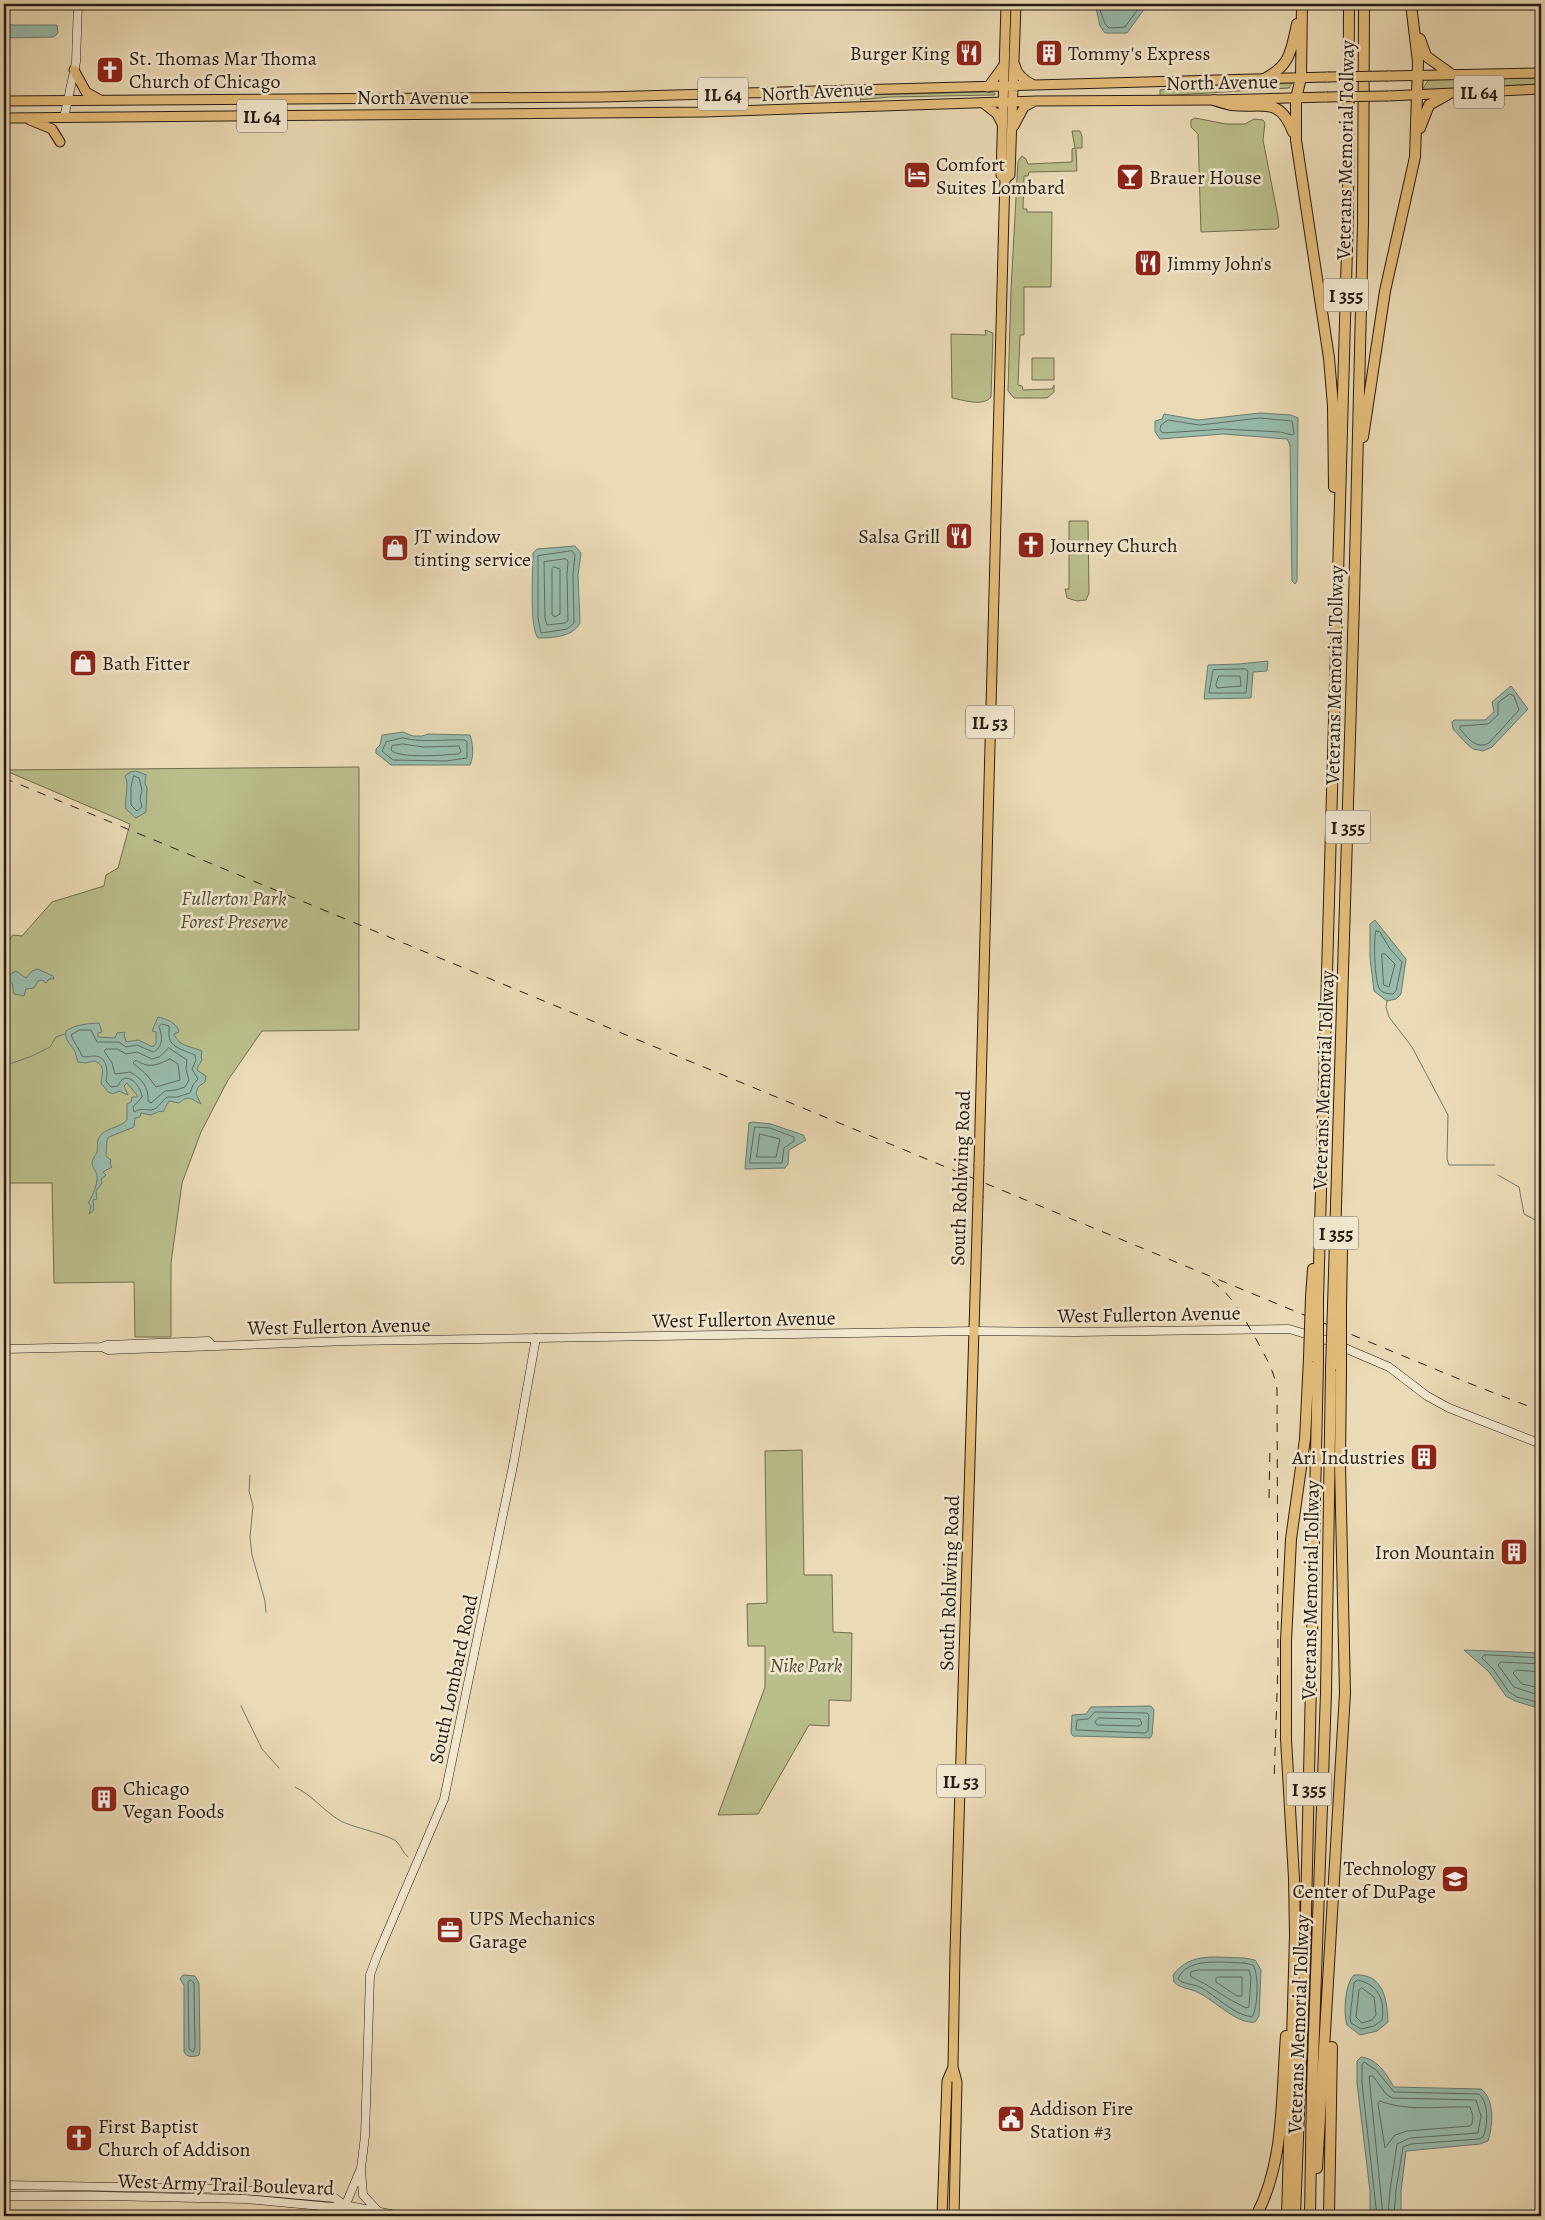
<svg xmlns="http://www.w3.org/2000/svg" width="1545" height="2220" viewBox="0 0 1545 2220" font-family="Alegreya,serif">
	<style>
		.green { fill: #babe8b; stroke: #706d50 }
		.water { fill: #98bbac; stroke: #6a7b70 }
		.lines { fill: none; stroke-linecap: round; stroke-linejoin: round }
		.shore { stroke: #5f6c61; stroke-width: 1 }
		.stream { stroke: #6a7b70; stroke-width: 1 }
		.secondary-casing { stroke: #261c16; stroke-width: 9 }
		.primary-casing { stroke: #261c16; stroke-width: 11 }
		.highway-casing { stroke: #261c16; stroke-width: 12 }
		.secondary { stroke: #f1e7cf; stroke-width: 8 }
		.primary { stroke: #e5bd7a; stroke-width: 9 }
		.highway { stroke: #e5bd7a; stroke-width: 10 }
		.rail { stroke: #261c16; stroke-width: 1; stroke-dasharray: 9 9; stroke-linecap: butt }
		.primary-bridge-casing { stroke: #261c16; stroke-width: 11; stroke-linecap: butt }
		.highway-bridge-casing { stroke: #261c16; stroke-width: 12; stroke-linecap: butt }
		.primary-bridge { stroke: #e5bd7a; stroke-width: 9 }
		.highway-bridge { stroke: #e5bd7a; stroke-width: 10 }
		.labels { text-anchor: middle; stroke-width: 5; stroke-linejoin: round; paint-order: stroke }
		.shield { fill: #f1e7cf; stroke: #63594e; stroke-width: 1 }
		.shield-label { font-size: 19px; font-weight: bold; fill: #261c16 }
		.poi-label { font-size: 20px; fill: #261c16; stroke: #f1e7cf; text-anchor: start }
		.street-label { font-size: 20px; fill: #261c16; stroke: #f1e7cf }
		.park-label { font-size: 20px; font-style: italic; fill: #524d39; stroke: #f1e7cf }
	</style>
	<rect width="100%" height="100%" fill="#eadab5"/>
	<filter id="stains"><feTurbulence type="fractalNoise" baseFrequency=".004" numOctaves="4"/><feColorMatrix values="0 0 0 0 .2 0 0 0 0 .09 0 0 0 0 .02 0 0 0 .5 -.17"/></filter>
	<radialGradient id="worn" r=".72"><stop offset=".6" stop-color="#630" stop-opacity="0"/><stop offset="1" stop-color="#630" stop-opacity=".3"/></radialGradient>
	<path class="green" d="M1541,78v6l-119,6 7,-11z
		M1292,83l-3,5 -129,8v-6l32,-4z
		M986,92l9,1v2l-106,2 -29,3 3,-5z
		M1195,118l31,6h19l9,-5 9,1 2,3 -2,17 15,77 1,10 -3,2 -75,3 -3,-98 -7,-7v-7z
		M1072,131h8l2,5v12h-6l1,23 -48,1 -1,4h-4l-1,33h4v3h25l-1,75h-27v48h-4l-2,50 4,1 1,4 29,-1 2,-4v7l-7,6h-33l-6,-7 3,-101 7,-129 4,-5 4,3 2,5 44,-2v-13l3,-1z
		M985,330l8,3 -2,64c-8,10 -28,3 -39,1l-1,-64 35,1z
		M1032,358h22v22h-22z
		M1069,521h19l1,72 -3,7 -9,1 -10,-3 -2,-9h4z
		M359,767v263l-97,1 -34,49 -27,52 -19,51 -11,80v74h-36l-1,-55 -80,1 -2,-100h-48v-236l9,-12 9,1 30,-34 52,-16 2,-11 12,-7 12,-44 -126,-54z
		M802,1450l2,125h28l1,57 19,1 -1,68 -22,-1v26l-20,-1 -51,89 -40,1 47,-128v-41h-17l-1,-42 20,-1 -2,-152z"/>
	<path class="water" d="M1076,4h66l3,4 -18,25h-22l-5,-7 -4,-18z
		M4,23l9,2h44l1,8 -4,4 -50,1z
		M1260,413l31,2 7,3 -1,163 -2,3 -3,-3 -2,-136 -3,-6 -64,-5 -63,5 -5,-7v-11l7,-2 2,-5 34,6z
		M575,546l6,7 -3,22 2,48c-7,14 -28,15 -42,15 -9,-11 -5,-69 -5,-85l4,-4z
		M1268,661l-1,10 -14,1 -2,26 -47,1 4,-34 31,-1z
		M1511,686l17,23 -36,38 -9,4 -10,-2 -7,-6 -13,-14 -1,-7 2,-2h31l9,-8 -2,-10z
		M403,732l10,4h9l6,-2 42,1c3,8 4,22 0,30h-79l-15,-12v-4l4,-4 2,-10z
		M136,771l10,4 -1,8 2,5 -1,24 -10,6 -10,-9c-2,-10 4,-23 -1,-33l5,-4z
		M1375,920l31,39 -5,35 -5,5 -9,2 -13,-10 -4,-33v-34z
		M38,969l15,7 1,3h-5l-3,4 -4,-3 -4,1 -4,7 -8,1 -2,7 -10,-2 -2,-11 -6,-4 1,-3 9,-5 10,7 6,-7z
		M158,1017c9,2 19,6 21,15l-5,2c5,13 17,12 28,17l-1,6 1,3 -5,8 1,3 8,5 -1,6 -7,5 -2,7 5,10c-8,-4 -13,-10 -22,-1l-10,-2 -6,11 -3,-1 -9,4 -10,-2 -1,4 -5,1 -1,9 -25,10 -2,3 -1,16 5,4 -1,4 2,3 -9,5 3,3 -5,4 1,4 -6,8 1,8 -4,1 1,10 -5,4 2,-8 -3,-4c4,-3 10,-20 9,-25 0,-6 -5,-8 -5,-15 1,-4 4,-7 5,-10 1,-4 0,-9 1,-12 4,-13 22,-11 29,-20v-16l4,-2 1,-5h5v-2l-10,-12 -3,3 4,9 -9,-4 -6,3 -5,-2 -7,-9c1,-10 5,-18 -7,-22l-9,2 -7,-1c-2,-4 -2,-9 -4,-12 -4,-6 -10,-11 -8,-19 11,-7 20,-7 33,-8l3,9 -4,1v4l17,1 2,-5 8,-1 -1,3 2,7 12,-2 15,7 3,-4v-11l-4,-1z
		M752,1122l19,2 32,11 3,5 -17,10 -1,14 -3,4 -40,1 4,-46z
		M1464,1650l77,3v56l-26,-8 -9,-5 -17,-24z
		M1151,1706l3,4 -2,25 -2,3 -77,-2 -2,-3 1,-18 14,-1 5,-7z
		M1244,1958l11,2 6,10 -2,46 -4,6c-17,3 -41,-22 -56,-29 -8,-5 -19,-4 -25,-11l-1,-7c18,-24 44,-17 71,-17z
		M183,1975l12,1 4,7 1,66 -1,6c-5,2 -12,3 -15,-3v-67l-4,-6z
		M1354,1975c30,-2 33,25 34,47l-11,9 -17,4 -13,-10c-4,-13 -2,-41 7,-50z
		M1361,2057c17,2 25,17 33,30l87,2c14,11 12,36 7,52l-8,3 -74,7 -5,40v21l-3,4 -26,-1 -2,-6v-18l-13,-108v-22z"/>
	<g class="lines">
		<path class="shore" d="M1098,4l7,20 4,4 16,-1 13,-18v-5
			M1260,418l32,3 2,13 -2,1 -12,-3 -57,-3 -60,4 -3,-3 1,-5 7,-5 31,5z
			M572,551l3,4 -2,20 1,48 -7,6 -26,4 -3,-15v-62z
			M566,559l2,2 -1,14 1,46 -3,2 -18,2 -2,-7 -1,-56z
			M554,567l6,2v45l-5,3 -3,-2v-46z
			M1245,669l3,2 -2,22h-37l4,-23z
			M1219,676h21l1,10 -24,2 -1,-3z
			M1510,694l4,2 5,14 -30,33c-13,7 -21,-5 -29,-14v-3l28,-2 10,-9v-12z
			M403,738c20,5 41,1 62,2l2,2v16l-21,3 -53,-1 -11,-9 4,-9z
			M403,744l20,3 36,-1 2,6 -3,2c-13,1 -59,5 -67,-4l1,-4z
			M134,776l5,2 3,12 -2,9 2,8 -5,4 -6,-6v-18z
			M1376,931l4,1 10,17 12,13 -6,29 -3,3c-5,0 -12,-1 -14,-6 -4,-8 -6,-48 -3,-57z
			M1382,954h3l10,10 -6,23 -5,-2z
			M162,1024l7,2c0,3 0,6 0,9 0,13 18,16 26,20l1,5 -4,9 6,10 -5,6 -3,8 -13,4h-10c-6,4 -8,12 -16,13 -7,0 -10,-2 -17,2l-1,-5 9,-10c-1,-12 -17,-29 -24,-11l-7,1 -5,-6c2,-9 2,-25 -12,-25 -5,0 -7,2 -12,0 -3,-8 -8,-13 -11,-21l8,-5h12l6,12h22l7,5 11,-2 16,7c10,-4 10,-16 6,-25z
			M169,1048l18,12 -1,9 3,11 -4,7 -9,3 -11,1 -14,12 -3,-2c1,-13 -6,-23 -18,-29l-15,2 -3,-11 -8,-12 2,-2h11l9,5 11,-2 15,7 7,-2z
			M170,1059l8,5 2,16 -24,7 -9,-12 -14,-12 3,-3c13,9 21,5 34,-1z
			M755,1127l15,1 24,9v4l-10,7 -2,15h-32z
			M760,1134l20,5 -4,18h-19z
			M1541,1658l-50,-3h-7l-2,3 11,11 16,23 8,5 24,6
			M1541,1664l-40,-2 -3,3 16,22 27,9
			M1541,1672l-25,-2 -3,3 9,11 19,4
			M1095,1712l52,1 2,2 -1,16 -3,2 -69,-3 1,-10 11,-1z
			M1099,1718l41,1 2,5 -3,2 -42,-1 -2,-3z
			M1244,1963l9,2c6,8 5,44 -1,52 -20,-3 -35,-21 -52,-30 -7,-3 -18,-3 -22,-8 9,-23 46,-16 66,-16z
			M1198,1970h51l2,7 -2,30 -3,1c-20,-9 -36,-23 -56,-32l1,-4z
			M1218,1977h24v19h-5l-21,-14v-3z
			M191,1980l3,3 1,65 -2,4 -4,-3 -1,-67z
			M1358,1980c21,5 27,20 24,40l-8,6 -13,3 -10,-6 -1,-5 4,-35z
			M1362,1988l12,9 2,18 -4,5 -10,3 -6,-6 3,-27z
			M1380,2101c28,11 60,5 90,6l3,9 -1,8 -2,2 -63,5 -12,4 -10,13 -7,-44z
			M1377,2216l-15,-133v-18l2,-3 12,8 18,22 85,2c10,9 9,32 4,43l-4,2 -68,5 -8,3 -7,43 -2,26
			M1383,2216l-14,-140h4l13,18 6,4 84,2 5,16 -3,17 -68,5 -13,6 -7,46 -2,26"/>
		<path class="stream" d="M1387,1001l-1,6 3,10 23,30 36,68 -1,44 2,6h46
			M4,1066l28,-10 18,-9 6,-10 9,-3
			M1498,1175l21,12 5,27 17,9
			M250,1475l-1,16 4,15 -3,31 2,18 13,46 1,11
			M241,1706l21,43 17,19
			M295,1787c17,8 28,23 44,33 11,7 52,15 58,22 4,4 6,11 11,15"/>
		<g class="secondary-casing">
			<path id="secondary" d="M64,118l12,-56 2,-58
				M102,1347l6,3 241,-9 625,-10 101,1 214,-3 37,11 63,27 38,29 22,12 92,36
				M4,1349l98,-2 5,-2 101,-4 4,4
				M361,2170l2,25 14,15
				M4,2185l226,4 105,9 9,7
				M4,2196h101l140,3 87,8 12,-2 57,11
				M321,2207l7,5 2,4
				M341,2216l20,-48 4,-32 5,-161 7,-19 67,-157 70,-338 22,-123"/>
		</g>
		<g class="primary-casing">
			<path id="primary" d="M1015,65c2,10 10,16 19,20
				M74,70l12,22 14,8
				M1388,76l153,-3
				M988,87l16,-22
				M1388,96l153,-7
				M4,101l599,-4 725,-20
				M983,103l14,11 5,10
				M4,118l700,-6 332,-11 178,-1 113,-3
				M30,120l22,9 8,13
				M1014,126l10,-19 9,-5
				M1005,179l5,-4 6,-171
				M979,1164l25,-951 1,-34 -4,-4 5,-171
				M942,2216l5,-135 6,-14
				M954,2216l3,-134 -4,-15 2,-115 23,-754"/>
		</g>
		<g class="highway-casing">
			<path id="highway" d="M1302,4l-1,74 -5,20v42l33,218 4,48 1,81
				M1420,39l6,17 25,18
				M1264,79c27,-14 27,-28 33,-55
				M1214,100c6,2 12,4 18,5 30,4 47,-10 61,27
				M1420,128l9,-23 18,-10
				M1363,437l22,-146 30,-134 3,-95 -7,-58
				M1311,1297l2,-28
				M1318,1300l30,-1088 1,-208
				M1333,1306l21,-703 9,-380 1,-219
				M1341,1309l1,-60
				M1317,2168l28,-475 -5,-230 1,-92
				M1256,2216c29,-54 25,-120 30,-180
				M1287,2216l8,-281 -1,-57 -8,-139v-98l5,-102 14,-100 4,-81
				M1295,2216l10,-257 13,-597
				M1310,2216l2,-128 14,-395 5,-325
				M1329,2216l3,-169"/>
		</g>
		<use href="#secondary" class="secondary"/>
		<use href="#primary" class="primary"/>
		<use href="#highway" class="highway"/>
		<path class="rail" d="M4,778l1472,608 65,25
			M1212,1281c22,16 31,36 44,58 9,17 18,31 21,50l1,276 -4,116
			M1269,1498l1,-53"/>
		<g class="primary-bridge-casing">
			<path id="primary-bridge" d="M1328,77l60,-1
				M1327,97l61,-1
				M978,1198l1,-34"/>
		</g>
		<g class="highway-bridge-casing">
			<path id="highway-bridge" d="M1309,1358l2,-61
				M1318,1362v-62
				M1331,1368l2,-62
				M1341,1371v-62"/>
		</g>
		<use href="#primary-bridge" class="primary-bridge"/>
		<use href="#highway-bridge" class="highway-bridge"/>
	</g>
	<defs>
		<g id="restaurant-square" transform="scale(1.4375)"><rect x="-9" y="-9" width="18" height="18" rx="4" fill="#8f2418" stroke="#f1e7cf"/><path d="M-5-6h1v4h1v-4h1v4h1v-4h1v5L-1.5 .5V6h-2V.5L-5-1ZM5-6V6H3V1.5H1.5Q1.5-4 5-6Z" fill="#fff"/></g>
		<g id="building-square" transform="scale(1.4375)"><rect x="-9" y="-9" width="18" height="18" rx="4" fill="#8f2418" stroke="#f1e7cf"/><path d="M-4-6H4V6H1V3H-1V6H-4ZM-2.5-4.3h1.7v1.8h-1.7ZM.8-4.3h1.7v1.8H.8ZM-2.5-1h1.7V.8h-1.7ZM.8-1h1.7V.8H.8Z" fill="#fff"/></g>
		<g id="church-square" transform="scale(1.4375)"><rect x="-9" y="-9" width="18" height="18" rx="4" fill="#8f2418" stroke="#f1e7cf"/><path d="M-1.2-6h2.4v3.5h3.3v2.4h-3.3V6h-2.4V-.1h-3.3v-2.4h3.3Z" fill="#fff"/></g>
		<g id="hotel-square" transform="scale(1.4375)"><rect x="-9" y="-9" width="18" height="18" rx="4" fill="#8f2418" stroke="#f1e7cf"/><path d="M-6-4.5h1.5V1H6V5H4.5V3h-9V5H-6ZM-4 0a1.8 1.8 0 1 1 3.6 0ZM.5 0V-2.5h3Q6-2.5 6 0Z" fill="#fff"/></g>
		<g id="bar-square" transform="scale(1.4375)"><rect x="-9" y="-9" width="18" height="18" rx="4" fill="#8f2418" stroke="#f1e7cf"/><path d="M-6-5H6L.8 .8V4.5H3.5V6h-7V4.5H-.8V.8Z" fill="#fff"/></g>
		<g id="shop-square" transform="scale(1.4375)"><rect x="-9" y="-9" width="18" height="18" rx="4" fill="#8f2418" stroke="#f1e7cf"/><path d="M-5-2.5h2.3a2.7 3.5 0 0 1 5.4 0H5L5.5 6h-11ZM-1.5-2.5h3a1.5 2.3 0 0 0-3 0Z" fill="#fff"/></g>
		<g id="school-square" transform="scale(1.4375)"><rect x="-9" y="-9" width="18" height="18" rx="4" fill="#8f2418" stroke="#f1e7cf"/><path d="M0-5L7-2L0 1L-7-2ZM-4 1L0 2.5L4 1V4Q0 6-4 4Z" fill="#fff"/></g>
		<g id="office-square" transform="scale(1.4375)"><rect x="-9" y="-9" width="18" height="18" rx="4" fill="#8f2418" stroke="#f1e7cf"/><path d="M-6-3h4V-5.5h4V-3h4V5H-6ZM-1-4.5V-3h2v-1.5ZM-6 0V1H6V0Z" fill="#fff"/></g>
		<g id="civic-square" transform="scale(1.4375)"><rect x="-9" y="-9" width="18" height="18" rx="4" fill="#8f2418" stroke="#f1e7cf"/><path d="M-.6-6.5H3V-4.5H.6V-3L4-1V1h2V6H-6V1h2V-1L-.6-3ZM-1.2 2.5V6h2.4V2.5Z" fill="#fff"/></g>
	</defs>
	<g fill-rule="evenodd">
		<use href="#restaurant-square" x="969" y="53"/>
		<use href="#building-square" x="1049" y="53"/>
		<use href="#church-square" x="110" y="70"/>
		<use href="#hotel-square" x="917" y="175"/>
		<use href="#bar-square" x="1130" y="177"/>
		<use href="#restaurant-square" x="1148" y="263"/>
		<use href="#restaurant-square" x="959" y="536"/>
		<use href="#church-square" x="1031" y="545"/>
		<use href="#shop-square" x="395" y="548"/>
		<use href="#shop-square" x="83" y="663"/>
		<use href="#building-square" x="1424" y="1457"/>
		<use href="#building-square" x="1514" y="1552"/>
		<use href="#building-square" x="104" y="1799"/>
		<use href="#school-square" x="1455" y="1879"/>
		<use href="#office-square" x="450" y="1930"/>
		<use href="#civic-square" x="1011" y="2119"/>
		<use href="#church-square" x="79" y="2138"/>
	</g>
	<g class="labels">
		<g class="shield">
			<rect x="1454" y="75.5" width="50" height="33" rx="4"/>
			<rect x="698" y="77.5" width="50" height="33" rx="4"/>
			<rect x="237" y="99.5" width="50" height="33" rx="4"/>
			<rect x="1323.5" y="278.5" width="45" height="33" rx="4"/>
			<rect x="966" y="705.5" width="48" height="33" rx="4"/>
			<rect x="1325.5" y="810.5" width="45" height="33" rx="4"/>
			<rect x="1313.5" y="1216.5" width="45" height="33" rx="4"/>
			<rect x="937" y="1764.5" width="48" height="33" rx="4"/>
			<rect x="1286.5" y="1772.5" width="45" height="33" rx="4"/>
		</g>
		<g class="shield-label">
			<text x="1479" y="99">IL 64</text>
			<text x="723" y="101">IL 64</text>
			<text x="262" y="123">IL 64</text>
			<text x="1346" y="302">I 355</text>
			<text x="990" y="729">IL 53</text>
			<text x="1348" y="834">I 355</text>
			<text x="1336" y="1240">I 355</text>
			<text x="961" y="1788">IL 53</text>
			<text x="1309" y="1796">I 355</text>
		</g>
		<g class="poi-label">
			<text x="950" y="60" text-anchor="end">Burger King</text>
			<text x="1068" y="60">Tommy's Express</text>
			<text x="129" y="65">St. Thomas Mar Thoma<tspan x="129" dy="23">Church of Chicago</tspan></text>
			<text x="936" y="171">Comfort<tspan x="936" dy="23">Suites Lombard</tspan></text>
			<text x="1149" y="184">Brauer House</text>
			<text x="1167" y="270">Jimmy John's</text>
			<text x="414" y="543">JT window<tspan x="414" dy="23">tinting service</tspan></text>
			<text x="940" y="543" text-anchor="end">Salsa Grill</text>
			<text x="1050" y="552">Journey Church</text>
			<text x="102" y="670">Bath Fitter</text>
			<text x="1405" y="1464" text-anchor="end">Ari Industries</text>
			<text x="1495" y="1559" text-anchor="end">Iron Mountain</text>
			<text x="123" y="1795">Chicago<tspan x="123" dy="23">Vegan Foods</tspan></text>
			<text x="1436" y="1875" text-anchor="end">Technology<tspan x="1436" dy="23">Center of DuPage</tspan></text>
			<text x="469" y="1925">UPS Mechanics<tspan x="469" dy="23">Garage</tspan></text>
			<text x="1030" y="2115">Addison Fire<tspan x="1030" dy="23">Station #3</tspan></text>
			<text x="98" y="2133">First Baptist<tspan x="98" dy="23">Church of Addison</tspan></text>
		</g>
		<g class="street-label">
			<text transform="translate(1222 82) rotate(-1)" y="7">North Avenue</text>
			<text transform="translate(817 91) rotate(-3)" y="7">North Avenue</text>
			<text x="413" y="104">North Avenue</text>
			<text transform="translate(1345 150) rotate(-89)" y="7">Veterans Memorial Tollway</text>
			<text transform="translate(1334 675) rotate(-89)" y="7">Veterans Memorial Tollway</text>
			<text transform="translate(1323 1080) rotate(-88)" y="7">Veterans Memorial Tollway</text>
			<text transform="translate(960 1178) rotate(-88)" y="7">South Rohlwing Road</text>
			<text transform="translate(1149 1314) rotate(-1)" y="7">West Fullerton Avenue</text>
			<text transform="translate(744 1319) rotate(-1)" y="7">West Fullerton Avenue</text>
			<text transform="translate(339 1326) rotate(-1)" y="7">West Fullerton Avenue</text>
			<text transform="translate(949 1583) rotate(-88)" y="7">South Rohlwing Road</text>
			<text transform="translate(1310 1590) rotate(-89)" y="7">Veterans Memorial Tollway</text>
			<text transform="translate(453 1679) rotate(-78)" y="7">South Lombard Road</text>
			<text transform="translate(1298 2024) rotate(-88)" y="7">Veterans Memorial Tollway</text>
			<text transform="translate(226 2184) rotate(2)" y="7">West Army Trail Boulevard</text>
		</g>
		<g class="park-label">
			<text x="234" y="905">Fullerton Park<tspan x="234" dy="23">Forest Preserve</tspan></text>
			<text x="806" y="1672">Nike Park</text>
		</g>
	</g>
	<rect width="1545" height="2220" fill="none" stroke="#eadab5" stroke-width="20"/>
	<rect x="5" y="5" width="1535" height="2210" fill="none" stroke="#261c16" stroke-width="2.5"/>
	<rect x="10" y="10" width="1525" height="2200" fill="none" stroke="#261c16"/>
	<rect width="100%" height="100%" filter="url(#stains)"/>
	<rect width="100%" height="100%" fill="url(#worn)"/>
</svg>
